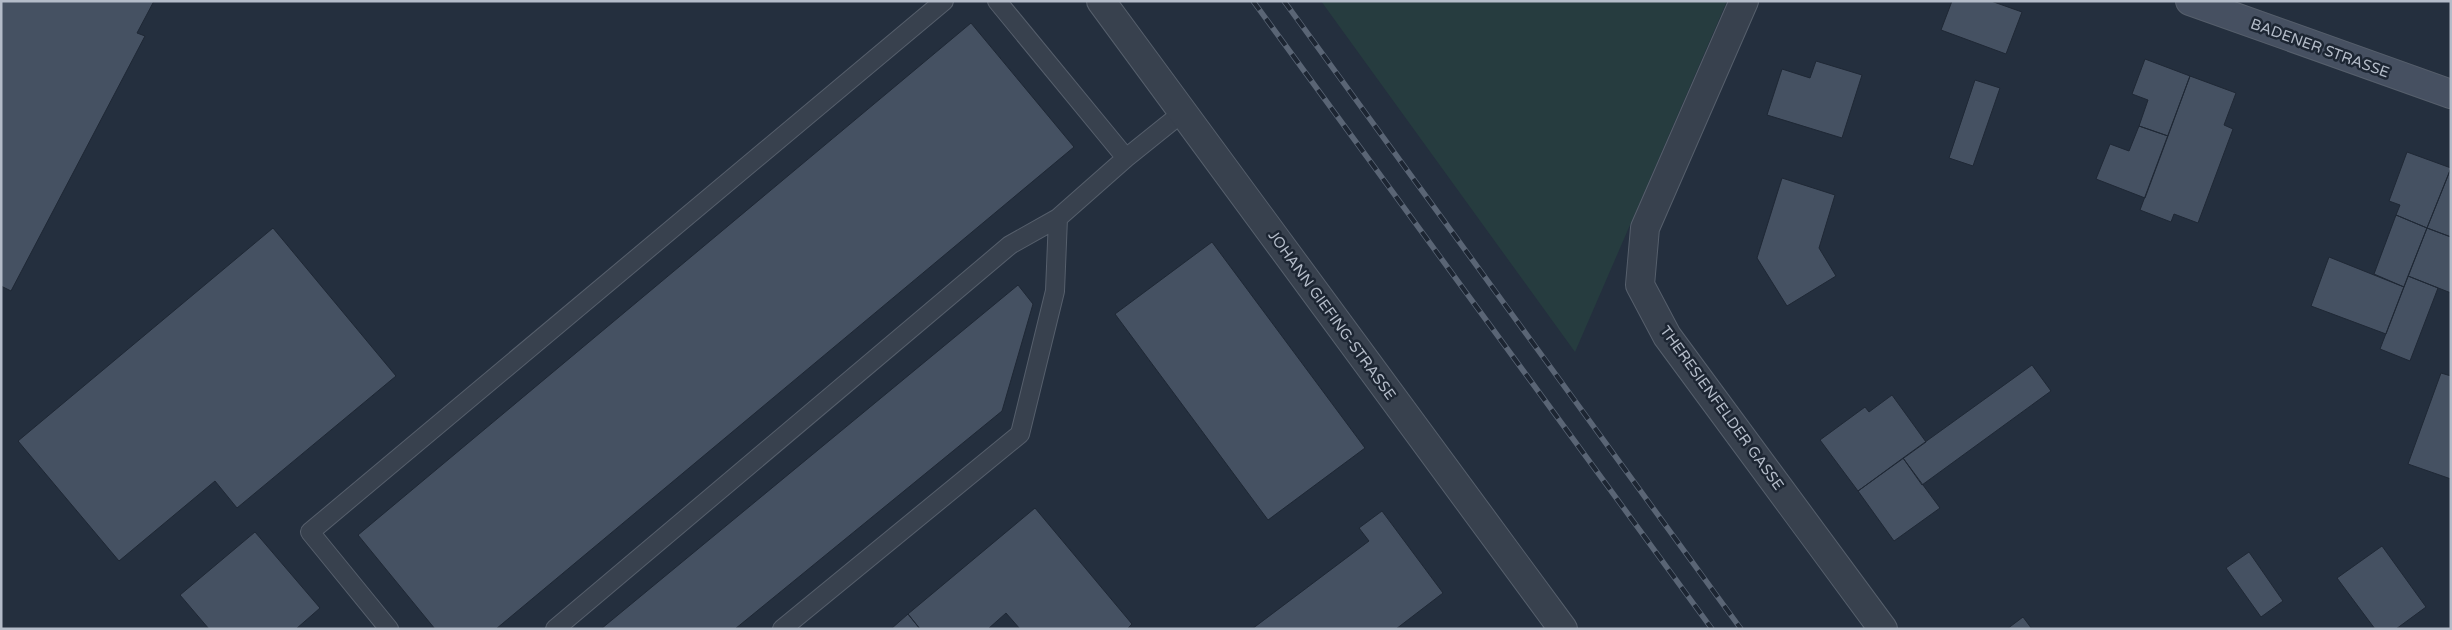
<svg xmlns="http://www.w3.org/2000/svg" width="2452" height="630" viewBox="0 0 2452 630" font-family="'Varela Round',sans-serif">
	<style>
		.green { fill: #263c3f }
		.building { fill: #455162; stroke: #1f2835 }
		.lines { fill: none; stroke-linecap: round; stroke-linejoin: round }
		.lane-casing { stroke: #565f6c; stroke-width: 20 }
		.street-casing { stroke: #565f6c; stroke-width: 30 }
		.secondary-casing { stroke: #565f6c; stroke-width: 30 }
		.lane { stroke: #38414e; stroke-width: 18 }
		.street { stroke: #38414e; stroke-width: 28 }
		.secondary { stroke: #465061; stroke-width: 28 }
		.rail-casing { stroke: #5a6575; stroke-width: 5.5 }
		.rail { stroke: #1d2633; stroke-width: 4; stroke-dasharray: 11; stroke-linecap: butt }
		.labels { text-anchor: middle; stroke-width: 5; stroke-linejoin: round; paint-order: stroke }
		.street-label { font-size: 15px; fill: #b4bcc9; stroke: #1d2633 }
	</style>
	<rect width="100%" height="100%" fill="#242f3e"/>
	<path class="green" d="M1321,1h406l-152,351z"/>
	<path class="building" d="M1,1h153l-17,32 8,3 -134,255 -10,-5z
		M1952,1h39l31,11 -16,42 -65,-24z
		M971,23l103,124 -578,482h-61l-77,-94z
		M2145,59l45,17 -22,60 -29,-10 9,-26 -16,-6z
		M1816,61l46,14 -20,63 -75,-23 15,-46 28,9z
		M2190,76l46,17 -12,32 9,4 -35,94 -24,-9 -3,8 -31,-12z
		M1975,80l25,8 -27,78 -24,-8z
		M2139,126l29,10 -23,62 -49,-19 14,-35 19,7z
		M2407,152l44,16 -24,60 -31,-13 4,-10 -11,-4z
		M2451,168v69l-24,-9z
		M1782,178l53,17 -16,53 17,28 -49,30 -30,-48z
		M2396,215l31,13 -23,59 -30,-13z
		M273,228l123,148 -159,132 -22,-27 -96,80 -101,-120z
		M2427,228l24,9v56l-43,-17z
		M1212,242l153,206 -97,72 -153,-206z
		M2329,257l75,30 -18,47 -75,-28z
		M2408,276l30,12 -28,73 -30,-12z
		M1018,285l15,19 -31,107 -267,218h-134z
		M2032,365l19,26 -129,94 -19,-27z
		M2441,373l10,3v103l-43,-15z
		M1892,395l34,47 -68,49 -38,-51 45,-33 4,5z
		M1903,458l37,50 -46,33 -36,-50z
		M1035,508l97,116 -5,5h-107l-14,-16 -18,16h-68l-12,-15z
		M1382,511l61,82 -47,36h-144l117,-88 -10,-13z
		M255,532l65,76 -24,21h-87l-29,-34z
		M2382,546l44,61 -30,22h-21l-38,-51z
		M2249,552l34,49 -22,16 -35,-49z
		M908,614l12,15h-29z
		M2023,617l9,12h-25z"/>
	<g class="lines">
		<g class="lane-casing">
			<path id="lane" d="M997,1l129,157
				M389,629l-79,-97 634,-531
				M555,629l455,-384 48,-27 68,-60 56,-45
				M782,629l238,-195 35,-143 3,-73"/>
		</g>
		<g class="street-casing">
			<path id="street" d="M1101,1l462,628
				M1744,1l-99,227 -5,57 27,51 216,293"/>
		</g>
		<g class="secondary-casing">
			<path id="secondary" d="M2190,1l261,93"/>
		</g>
		<use href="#lane" class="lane"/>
		<use href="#street" class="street"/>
		<use href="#secondary" class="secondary"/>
		<g class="rail-casing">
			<path id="rail" d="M1253,1l459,628
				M1284,1l457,628"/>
		</g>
		<use href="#rail" class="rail"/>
	</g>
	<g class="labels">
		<g class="street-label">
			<text transform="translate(2320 48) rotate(20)" y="5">BADENER STRASSE</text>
			<text transform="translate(1332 315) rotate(54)" y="5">JOHANN GIEFING-STRASSE</text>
			<text transform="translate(1722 408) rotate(54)" y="5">THERESIENFELDER GASSE</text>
		</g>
	</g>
	<rect width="2452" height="630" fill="none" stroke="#b4bcc9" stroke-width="5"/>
</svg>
